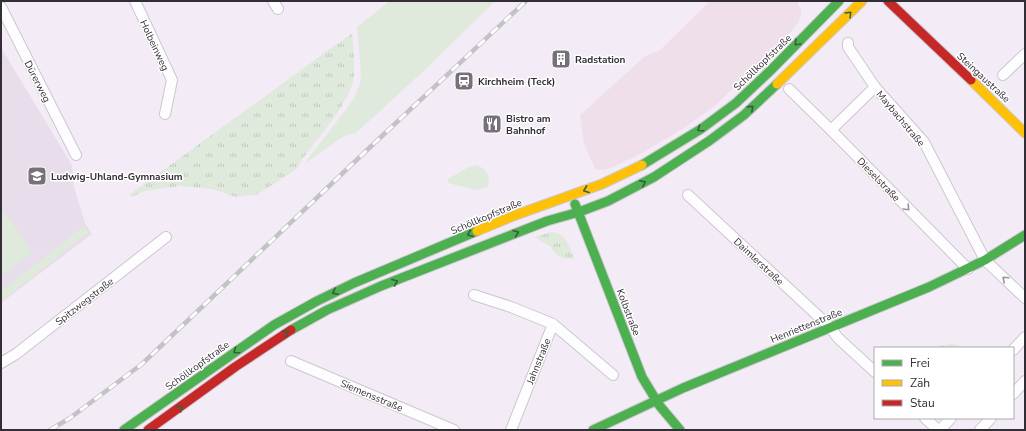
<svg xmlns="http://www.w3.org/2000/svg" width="1026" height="431" viewBox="0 0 1026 431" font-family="'Nunito Sans',sans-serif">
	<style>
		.commercial { fill: #efdfea }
		.education { fill: #e8ddea }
		.grass { fill: #dfe9dc }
		.park { fill: url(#park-tufts) }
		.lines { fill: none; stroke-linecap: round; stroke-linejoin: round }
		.street-casing { stroke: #ccc7cf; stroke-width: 12 }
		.fast-casing { stroke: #ccc7cf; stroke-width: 11 }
		.slow-casing { stroke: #ccc7cf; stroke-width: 11 }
		.jam-casing { stroke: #ccc7cf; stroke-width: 11 }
		.street { stroke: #fdfcfe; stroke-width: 10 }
		.fast { stroke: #4caf50; stroke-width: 9 }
		.slow { stroke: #ffc107; stroke-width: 9 }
		.jam { stroke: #c62828; stroke-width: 9 }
		.rail-casing { stroke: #c3c2c4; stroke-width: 4.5 }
		.rail { stroke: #fff; stroke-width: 3; stroke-dasharray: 9; stroke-linecap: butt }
		.oneway { stroke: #3c5b3e }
		.oneway2 { stroke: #98959a }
		.labels { text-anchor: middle; stroke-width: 3; stroke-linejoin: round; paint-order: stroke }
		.street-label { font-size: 10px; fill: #332e35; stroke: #fff }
		.poi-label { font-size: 10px; font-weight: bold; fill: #332e35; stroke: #fff; text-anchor: start }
	</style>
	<defs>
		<pattern id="park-tufts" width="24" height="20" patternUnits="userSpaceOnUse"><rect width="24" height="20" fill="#dfe9dc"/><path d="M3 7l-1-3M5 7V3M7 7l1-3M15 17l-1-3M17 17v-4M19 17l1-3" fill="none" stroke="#c0c8bd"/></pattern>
	</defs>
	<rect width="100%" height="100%" fill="#f3ecf6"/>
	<path class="commercial" d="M710,1h87l4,9v6l-3,7 -8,10 -74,72 -32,23 -40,24 -33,16 -7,2 -9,-1 -11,-25 -4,-29 64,-58 16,-7z"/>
	<path class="education" d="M1,48l71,117 2,22 11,36 7,11 -91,69z"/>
	<path class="grass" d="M390,1h105l-66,65 -73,67 -12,3 -40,28 43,-56 7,-10 6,-14 1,-11 -4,-46z
		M477,165c11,5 14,11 10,22l-9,3 -27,-6 -4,-3 1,-2 21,-12z
		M4,212l29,40 -32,24v-62z
		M84,226l5,6 -88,70v-11z"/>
	<path class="park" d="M352,33c1,14 3,29 2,43 -3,26 -37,63 -53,85l-4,8 -39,25 -22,3 -24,-8 -33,-3 -34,5 -14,6 -2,-2z
		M551,232c15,1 18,14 23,26 -11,2 -18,-1 -23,-11l-7,-4 -9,-6z
		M951,344l8,1v3h-28z"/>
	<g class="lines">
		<g class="street-casing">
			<path id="street" d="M135,1l37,79 -7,34
				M273,1l5,8
				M1,7l75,148
				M848,43v4l27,40 49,55 61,118 40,38
				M1003,75l22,-21
				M789,89l42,41 137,139
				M831,130l44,-43
				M688,195l142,132 8,11 37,34
				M474,295l37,12 42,17 60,51
				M1013,350l12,-13
				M291,361l163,69
				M1,363l15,-9 150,-117
				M1013,394l12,-13
				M925,418l13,12
				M511,430l42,-106
				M940,430l11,-12
				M980,430l11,-12"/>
		</g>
		<g class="fast-casing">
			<path id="fast" d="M642,165l59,-36 35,-26 34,-32 69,-70
				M575,204l67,173 17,28 21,25
				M291,330l36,-20 54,-24 166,-65 32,-9 29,-11 46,-24 55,-36 35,-26 33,-31
				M124,430l150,-105 43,-24 37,-18 123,-52
				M593,430l90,-42 246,-101 56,-27 40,-25"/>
		</g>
		<g class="slow-casing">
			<path id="slow" d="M971,80l54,53
				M777,84l85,-83
				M477,231l36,-15 89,-32 40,-19"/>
		</g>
		<g class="jam-casing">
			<path id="jam" d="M888,1l83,79
				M148,430l87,-63 56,-37"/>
		</g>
		<use href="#street" class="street"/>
		<use href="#fast" class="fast"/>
		<use href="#slow" class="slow"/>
		<use href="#jam" class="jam"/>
		<g class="rail-casing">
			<path id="rail" d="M50,430l20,-12 72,-54 224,-213 160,-150"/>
		</g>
		<use href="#rail" class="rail"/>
	</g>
	<defs><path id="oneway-chevron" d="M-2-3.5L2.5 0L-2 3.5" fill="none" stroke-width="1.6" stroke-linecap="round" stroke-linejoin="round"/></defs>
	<g class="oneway">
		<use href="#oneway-chevron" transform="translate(849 14) rotate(-45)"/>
		<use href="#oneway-chevron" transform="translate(797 43) rotate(134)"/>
		<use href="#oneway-chevron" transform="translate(751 108) rotate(-42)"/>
		<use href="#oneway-chevron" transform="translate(700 129) rotate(145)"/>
		<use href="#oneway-chevron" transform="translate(643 183) rotate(-26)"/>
		<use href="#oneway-chevron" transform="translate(586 190) rotate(160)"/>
		<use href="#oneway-chevron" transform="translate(516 233) rotate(-22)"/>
		<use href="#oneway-chevron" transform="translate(470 234) rotate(157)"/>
		<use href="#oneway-chevron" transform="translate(395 282) rotate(-22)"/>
		<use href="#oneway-chevron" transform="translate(335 292) rotate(154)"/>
		<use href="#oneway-chevron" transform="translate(286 333) rotate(-32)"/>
		<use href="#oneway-chevron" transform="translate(236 351) rotate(145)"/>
		<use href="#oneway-chevron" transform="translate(180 408) rotate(-37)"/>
	</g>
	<g class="oneway2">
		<use href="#oneway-chevron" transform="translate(907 208) rotate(46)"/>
		<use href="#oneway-chevron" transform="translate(1005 279) rotate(-137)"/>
	</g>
	<defs>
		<g id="building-square" transform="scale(1)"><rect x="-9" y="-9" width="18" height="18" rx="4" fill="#767079" stroke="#fff"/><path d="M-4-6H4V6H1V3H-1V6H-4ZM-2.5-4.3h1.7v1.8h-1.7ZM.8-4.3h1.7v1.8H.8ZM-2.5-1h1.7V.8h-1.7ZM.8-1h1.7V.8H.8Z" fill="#fff"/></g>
		<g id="station-square" transform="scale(1)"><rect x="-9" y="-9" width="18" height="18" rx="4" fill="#767079" stroke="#fff"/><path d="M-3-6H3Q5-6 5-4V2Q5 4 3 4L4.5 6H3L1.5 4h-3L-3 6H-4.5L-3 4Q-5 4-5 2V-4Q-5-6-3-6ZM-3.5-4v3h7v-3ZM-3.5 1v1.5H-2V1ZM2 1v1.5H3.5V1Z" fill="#fff"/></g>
		<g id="restaurant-square" transform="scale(1)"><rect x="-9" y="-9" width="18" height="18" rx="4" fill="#767079" stroke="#fff"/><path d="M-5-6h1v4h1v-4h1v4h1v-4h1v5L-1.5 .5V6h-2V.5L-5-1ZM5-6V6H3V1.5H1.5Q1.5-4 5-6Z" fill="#fff"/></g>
		<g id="school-square" transform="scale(1)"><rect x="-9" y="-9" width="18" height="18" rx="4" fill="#767079" stroke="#fff"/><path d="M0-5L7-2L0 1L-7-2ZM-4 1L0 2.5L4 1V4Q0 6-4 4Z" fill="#fff"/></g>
	</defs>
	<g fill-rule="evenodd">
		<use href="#building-square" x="561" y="59"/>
		<use href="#station-square" x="464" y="81"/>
		<use href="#restaurant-square" x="492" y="124"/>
		<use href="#school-square" x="37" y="176"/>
	</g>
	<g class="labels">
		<g class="street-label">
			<text transform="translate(155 45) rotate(65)" y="4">Holbeinweg</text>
			<text transform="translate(762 62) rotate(-44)" y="4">Schöllkopfstraße</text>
			<text transform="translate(984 77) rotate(43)" y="4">Steingaustraße</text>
			<text transform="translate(38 81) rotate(63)" y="4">Dürerweg</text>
			<text transform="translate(901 118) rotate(50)" y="4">Maybachstraße</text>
			<text transform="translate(879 179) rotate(46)" y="4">Dieselstraße</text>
			<text transform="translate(486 216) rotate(-23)" y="4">Schöllkopfstraße</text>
			<text transform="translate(759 261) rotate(43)" y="4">Daimlerstraße</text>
			<text transform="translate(84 301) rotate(-38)" y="4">Spitzwegstraße</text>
			<text transform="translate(629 312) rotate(69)" y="4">Kolbstraße</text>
			<text transform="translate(806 325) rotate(-22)" y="4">Henriettenstraße</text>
			<text transform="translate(538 361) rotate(-68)" y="4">Jahnstraße</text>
			<text transform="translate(197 365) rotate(-36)" y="4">Schöllkopfstraße</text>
			<text transform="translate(372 395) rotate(23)" y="4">Siemensstraße</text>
		</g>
		<g class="poi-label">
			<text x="575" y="63">Radstation</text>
			<text x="478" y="85">Kirchheim (Teck)</text>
			<text x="506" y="122">Bistro am<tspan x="506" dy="12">Bahnhof</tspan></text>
			<text x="51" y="180">Ludwig-Uhland-Gymnasium</text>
		</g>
	</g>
	<rect width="1026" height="431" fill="none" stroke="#332e35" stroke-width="4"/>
	<rect x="874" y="347" width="140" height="72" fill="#ffffff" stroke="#adabae"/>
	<rect x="882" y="360" width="20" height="6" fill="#4caf50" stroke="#adabae"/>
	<text x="910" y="367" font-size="12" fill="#332e35">Frei</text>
	<rect x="882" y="380" width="20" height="6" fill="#ffc107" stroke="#adabae"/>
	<text x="910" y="387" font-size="12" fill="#332e35">Zäh</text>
	<rect x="882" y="400" width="20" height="6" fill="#c62828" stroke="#adabae"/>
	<text x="910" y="407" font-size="12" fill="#332e35">Stau</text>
</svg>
